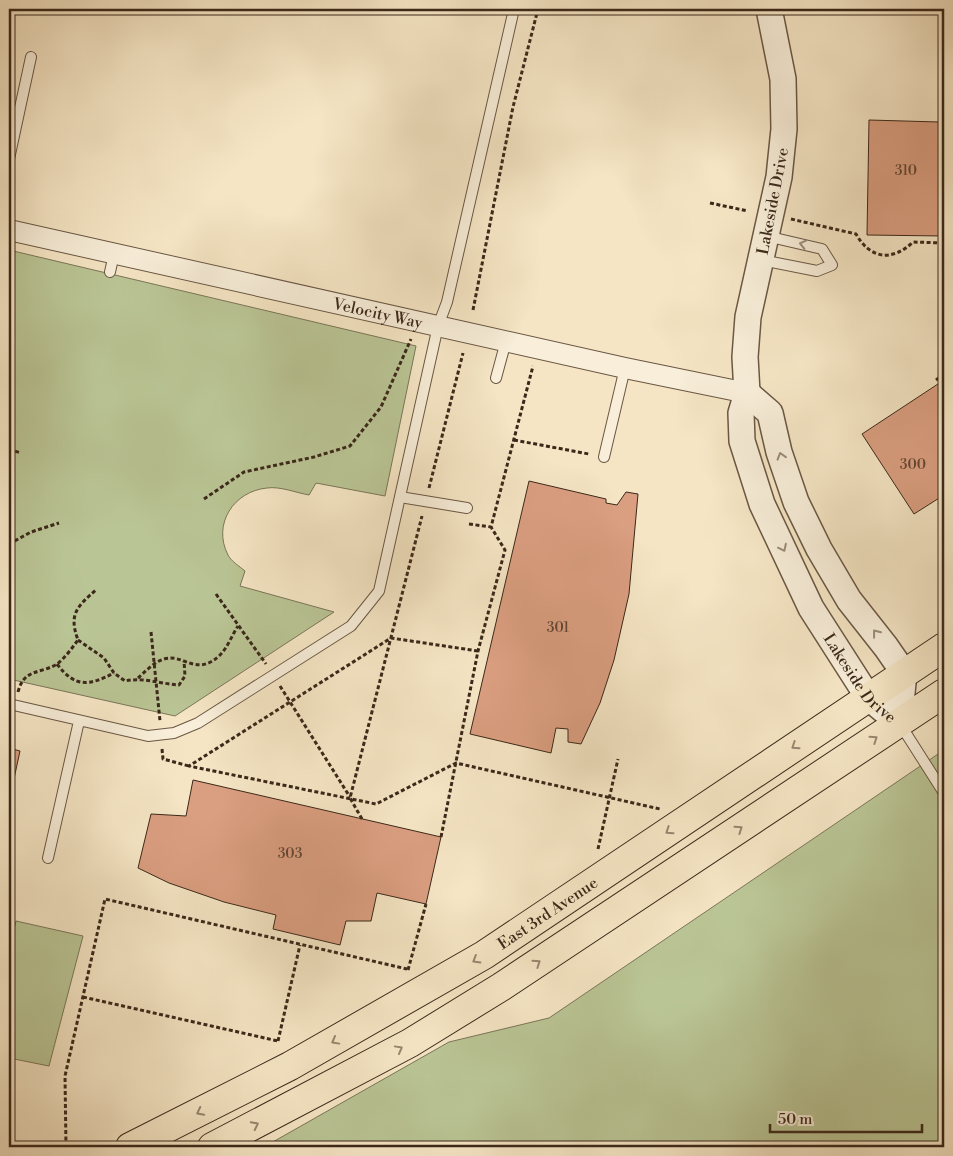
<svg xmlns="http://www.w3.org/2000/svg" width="953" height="1156" viewBox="0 0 953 1156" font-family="'Libre Bodoni',serif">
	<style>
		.green { fill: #bac595; stroke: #7a7658 }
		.building { fill: #da9e80; stroke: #3b281a }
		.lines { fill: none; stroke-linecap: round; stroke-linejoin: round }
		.service-casing { stroke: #6a5744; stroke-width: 12 }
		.minor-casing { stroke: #6a5744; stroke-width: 22 }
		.tertiary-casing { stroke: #6a5744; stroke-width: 28 }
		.primary-casing { stroke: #3b281a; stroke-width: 30 }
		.path { stroke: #3b281a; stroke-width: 3; stroke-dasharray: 4 2.5; stroke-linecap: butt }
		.service { stroke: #f8eed9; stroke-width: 10 }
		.minor { stroke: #f8eed9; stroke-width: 20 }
		.tertiary { stroke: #f8eed9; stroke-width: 25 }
		.primary { stroke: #f5e5c4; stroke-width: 28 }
		.oneway { stroke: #9a8b7a }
		.oneway2 { stroke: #98866f }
		.labels { text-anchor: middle; stroke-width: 4.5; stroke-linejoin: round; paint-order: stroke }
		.number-label { font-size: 14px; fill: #634634 }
		.street-label { font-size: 16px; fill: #3b281a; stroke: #f8eed9 }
	</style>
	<rect width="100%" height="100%" fill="#f5e5c4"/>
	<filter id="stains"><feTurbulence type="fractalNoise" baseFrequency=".004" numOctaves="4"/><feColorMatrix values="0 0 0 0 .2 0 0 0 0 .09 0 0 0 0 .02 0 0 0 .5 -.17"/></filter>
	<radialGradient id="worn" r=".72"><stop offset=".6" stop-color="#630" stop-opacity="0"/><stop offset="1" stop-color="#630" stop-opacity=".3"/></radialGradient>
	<path class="green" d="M9,250l407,96 -31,150 -69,-13 -7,12c-12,-2 -29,-9 -42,-7 -33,3 -55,36 -39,67 3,6 11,11 17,16l-5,15 94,26 -159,104 -166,-37z
		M944,750v397h-680l185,-105 100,-24z
		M16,921l67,15 -34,130 -40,-8v-108z"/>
	<path class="building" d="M939,103h5l-1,133 -76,-1 2,-115 70,2z
		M944,380v115l-30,19 -52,-80z
		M529,481l77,18v4l11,2 9,-13 12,2 -9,100 -15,66 -14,43 -19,41 -13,-2v-13l-12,-1 -5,25 -81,-19z
		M9,748l11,3 -11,51z
		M193,780l248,57 -15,67 -49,-11 -6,28h-25l-6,24 -67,-16 3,-14 -52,-13 -55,-19 -31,-15 13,-54 35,2z"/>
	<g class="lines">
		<g class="service-casing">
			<path id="service" d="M9,159l22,-102
				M761,260l56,11 15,-6 -10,-16 -56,-13
				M110,272l4,-18
				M496,378l10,-37
				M604,457l21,-89
				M400,497l67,11
				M9,704l139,32 26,-3 24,-10 153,-97 28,-35 59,-265 9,-24 67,-293
				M900,724l44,69
				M48,858l31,-137"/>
		</g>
		<g class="minor-casing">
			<g id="minor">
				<path id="s1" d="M9,230l616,138 122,25"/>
			</g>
		</g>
		<g class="tertiary-casing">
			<g id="tertiary">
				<path id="s2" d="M769,9l14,70 1,50 -5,48 -31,140 -3,40 2,36 -6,20 1,28 20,63 49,104 57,89 31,26"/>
				<path d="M747,393l23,20 9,39 17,50 23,47 30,51 37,47 18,26 -5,50"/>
			</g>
		</g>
		<g class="primary-casing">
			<g id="primary">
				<path id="s3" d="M130,1147l160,-81 194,-111 460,-308"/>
				<path d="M212,1147l198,-104 91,-56 443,-294"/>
			</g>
		</g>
		<path class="path" d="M710,203l38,8
			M791,219l65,15c14,25 36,28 57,8l31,1
			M473,310l40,-203 25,-98
			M936,380l8,-6
			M514,440l75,14
			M9,449l12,4
			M429,488l34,-135
			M204,499l40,-27 70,-15 36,-11 31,-39 30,-68
			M469,524l22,3 42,-161
			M9,544l22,-12 28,-9
			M216,594l50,70
			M151,632l9,89
			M78,640l26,18 10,15 11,8c18,-4 36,3 54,4l6,-9 -1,-15
			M478,651l-87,-13 -202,128 187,38 80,-41 204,46
			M57,664c18,24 32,22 57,9
			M138,678c8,-7 16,-16 26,-19 19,-6 32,18 55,-3 8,-7 13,-21 19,-30
			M280,686l70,111
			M18,692c6,-24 23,-18 39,-28 8,-6 15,-16 21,-24 -10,-27 0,-34 19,-51
			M162,749l1,10 26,7
			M362,819l-12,-21 72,-282
			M441,837l37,-186 27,-101 -14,-23
			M598,849l20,-90
			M408,970l18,-66
			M83,997l195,44
			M278,1041l22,-96
			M66,1147l-1,-71 40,-177 302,70"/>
		<use href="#service" class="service"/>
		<use href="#minor" class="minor"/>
		<use href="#tertiary" class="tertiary"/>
		<use href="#primary" class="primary"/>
	</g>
	<defs><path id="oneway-chevron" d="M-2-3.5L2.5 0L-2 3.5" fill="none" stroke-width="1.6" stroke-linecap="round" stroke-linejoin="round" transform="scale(1.25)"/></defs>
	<g class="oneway">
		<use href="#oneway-chevron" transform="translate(803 244) rotate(-167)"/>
		<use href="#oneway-chevron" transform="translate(781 456) rotate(-107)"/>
		<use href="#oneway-chevron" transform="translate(783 548) rotate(64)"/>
		<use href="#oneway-chevron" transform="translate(876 633) rotate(-128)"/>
	</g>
	<g class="oneway2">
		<use href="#oneway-chevron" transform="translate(874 739) rotate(-34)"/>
		<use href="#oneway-chevron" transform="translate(795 746) rotate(146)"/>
		<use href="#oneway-chevron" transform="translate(739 829) rotate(-34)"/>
		<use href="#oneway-chevron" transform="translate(669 831) rotate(146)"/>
		<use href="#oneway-chevron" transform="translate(476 960) rotate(149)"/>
		<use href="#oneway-chevron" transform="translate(537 963) rotate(-34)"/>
		<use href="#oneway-chevron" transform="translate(335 1041) rotate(151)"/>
		<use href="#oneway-chevron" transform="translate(399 1049) rotate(-29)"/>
		<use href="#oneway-chevron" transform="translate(200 1112) rotate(153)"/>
		<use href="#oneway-chevron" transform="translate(255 1125) rotate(-27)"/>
	</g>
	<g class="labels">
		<g class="number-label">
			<text x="906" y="175">310</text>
			<text x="913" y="469">300</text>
			<text x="558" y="632">301</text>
			<text x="290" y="858">303</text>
		</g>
		<g class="street-label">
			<text transform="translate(772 201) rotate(-79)" y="6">Lakeside Drive</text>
			<text dy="6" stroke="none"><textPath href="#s1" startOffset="378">Velocity Way</textPath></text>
			<text dy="6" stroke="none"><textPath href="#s2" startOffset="705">Lakeside Drive</textPath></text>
			<text dy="6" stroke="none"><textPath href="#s3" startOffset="479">East 3rd Avenue</textPath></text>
		</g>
	</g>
	<rect width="953" height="1156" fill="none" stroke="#f5e5c4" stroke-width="30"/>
	<rect x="10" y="10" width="933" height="1136" fill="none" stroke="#3b281a" stroke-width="2.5"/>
	<rect x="15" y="15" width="923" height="1126" fill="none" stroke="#3b281a"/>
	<path d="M770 1124v8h152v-8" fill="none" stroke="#3b281a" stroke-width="2.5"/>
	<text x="778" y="1124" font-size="15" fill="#3b281a" stroke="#f8eed9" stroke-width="4" paint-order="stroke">50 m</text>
	<rect width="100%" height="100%" filter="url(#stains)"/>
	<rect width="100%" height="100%" fill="url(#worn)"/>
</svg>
